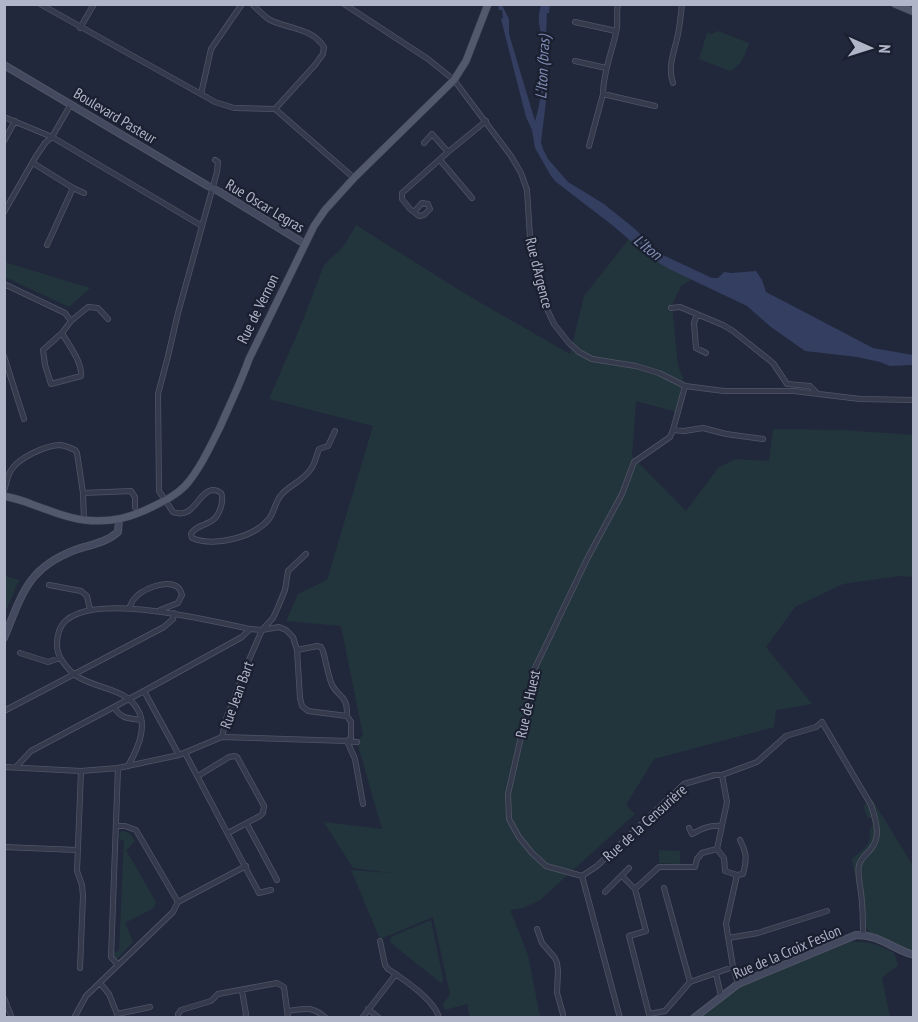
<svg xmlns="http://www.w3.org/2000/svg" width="918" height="1022" viewBox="0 0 918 1022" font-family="'PT Sans Narrow',sans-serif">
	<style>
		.green { fill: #23353c }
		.water { fill: #333e61 }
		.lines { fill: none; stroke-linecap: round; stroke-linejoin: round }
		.street-casing { stroke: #505566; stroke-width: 6 }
		.secondary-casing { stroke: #505566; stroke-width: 8 }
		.primary-casing { stroke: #3f4454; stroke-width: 8 }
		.street { stroke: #353b4c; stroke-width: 4.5 }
		.secondary { stroke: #43495f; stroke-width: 6 }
		.primary { stroke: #53596c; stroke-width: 7 }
		.labels { text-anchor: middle; stroke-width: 4.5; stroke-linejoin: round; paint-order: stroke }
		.street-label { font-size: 15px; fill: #b0b5c7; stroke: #1b2030 }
		.water-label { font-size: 16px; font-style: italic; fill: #7f8db5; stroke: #1b2030 }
	</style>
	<rect width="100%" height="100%" fill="#21283b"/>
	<path class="green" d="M718,31l31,12c-4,12 -7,22 -19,28l-31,-12 8,-26 5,1z
		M356,225l111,70 103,59 14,-58 45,-57 62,41 -10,6 -9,19 6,61 5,12 -6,34 -41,-11 -4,55 54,55 33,-44 17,-8 33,2 4,-32 70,1 70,5v142l-14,-1 -56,8 -48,23 -29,40 46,57 -36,6 -2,17 -120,32 -28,46 9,9 -95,86 -17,8 -13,2 18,45 12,62h-70l-3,-13 -22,6 -2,-6 7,-10 -17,-77 -53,22 -29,-69 40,3 -38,-5 -29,-46 58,7 -25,-87 6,-7 -22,-109 -55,-5 12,-27 29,-14 46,-154 -104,-27 32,-74 23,-60 19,-18z
		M4,262l86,26 -21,19 -64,-30z
		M5,576l14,4 -14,33 -1,-37z
		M872,799l41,67v87l-5,-1 -13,-9 -15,-7 -10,-3 -5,-7 -13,-67c11,-10 20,-13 18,-30l3,-4 -1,-7h-4l-5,-12z
		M122,831c7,0 9,4 13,10l-9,9 30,52 -2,6 -29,15 8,19 -16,17 -3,-3v-4l5,-1 5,-111h-4l-1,-5z
		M659,850l21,1v13l-21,-1z
		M431,920l12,59 -2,4 -50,-40 -1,-2 1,-4z
		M851,942c17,-1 28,3 43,11l4,12 -16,13 8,39 -189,1 33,-27 15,-9z"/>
	<path class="water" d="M498,5h4l7,14v15l26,87c6,-17 9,-51 9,-70 -1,-18 -9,-27 -3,-46h9l-1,8h-2l-1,22 3,11 -3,56 -5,40 2,7 5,10 20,23 36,22 31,25 20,20 10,7 47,22h6l6,-6 8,1 24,-2 6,9 4,12 107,56 40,7v10l-23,1 -10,-4 -23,-5 -52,-6 -34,-24 -24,-21 -78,-37 -18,-11 -39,-33 -56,-43 -5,-6 -16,-28 -3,-18 -6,-13 -25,-98 2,-1 -1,-8h-3z"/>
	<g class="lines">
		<g class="street-casing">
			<path id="street" d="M40,4l175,98 19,6 41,1 79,69
				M252,4c6,6 12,12 18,16 19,9 42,8 54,27l-1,7 -8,11 -40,44
				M344,4l84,55 26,21 57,76 10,17 6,17 4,63 15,54 8,17 15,19 10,9 13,7 44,7 23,7 26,13 39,5h70l66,8 54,1
				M618,4c-2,9 0,16 -1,24 -4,22 -14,43 -14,66l52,12
				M575,22l41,9
				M80,28l14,-24
				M575,61l31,7
				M673,83c-6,-17 2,-33 5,-49 2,-10 3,-20 4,-30
				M201,94l10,-45 31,-45
				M4,117l48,20 150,89
				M4,141l11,-20
				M424,143l8,-9 16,18
				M589,146l14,-52
				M215,160l3,2 -1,10 -39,141 -10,43 -10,38 1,97 14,21c21,8 24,-19 39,-22 3,0 7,1 9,3 2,3 1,6 1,9 -5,28 -23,18 -31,32l1,4c22,9 61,0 77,-19 6,-8 6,-18 13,-25 8,-9 22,-14 28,-24 5,-5 6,-14 9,-21l9,-3 7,-15
				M440,160l32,38
				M33,163l40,25 11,5
				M4,212l31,-54 10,-15 7,-6 19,-33
				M414,212l8,-9 6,1 2,5 -6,6 -5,1 -9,-7 -8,-10v-6l46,-41 38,-31
				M47,245l26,-57
				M4,284l61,29 6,8 -9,12 -19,17 2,15 6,19 30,-8c1,-15 -12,-30 -19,-43
				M671,308l9,-1 43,18 10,6 40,32 14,21 23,2 7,7
				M697,314l-3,9 2,25 10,5
				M71,321l17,-14 10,1 10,11
				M4,356l20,63
				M673,430l11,1 19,-3 23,6 37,5
				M4,491c2,-6 3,-13 6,-19 7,-14 36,-27 51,-27 5,1 10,3 14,5l2,3 6,40
				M84,520l-1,-27 48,-2 4,6v10
				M49,585l32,6 6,5 3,14
				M129,608c2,-3 3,-7 5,-9 8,-10 31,-19 42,-13 4,2 5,5 6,9l-4,8 -18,7
				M297,650l20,-4 4,1 2,4c3,11 5,24 9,34 7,13 16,10 15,31
				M20,653l28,9 12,-4
				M144,691l35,64
				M114,707c7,12 14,11 27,13
				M4,711l160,-84 9,-8 1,-6
				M222,737l4,-18 19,-50 17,-39 11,-12 5,-11 7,-17 3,-19 18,-17
				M357,742l-10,-1 8,18 8,45
				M185,753l74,140 12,-3
				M128,766c9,-16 20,-39 10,-56 -12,-23 -44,-21 -63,-35 -4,-3 -9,-9 -12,-13 -7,-9 -7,-21 -4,-31 15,-46 156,-9 191,-2l12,1 17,-3 7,3 7,7 4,13 3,48 2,8 6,5 39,5
				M4,767l77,4 37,-3 61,-13 43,-18 125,4 4,-3v-16l-4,-6
				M16,767l15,-16 113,-60 98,-54 8,-8
				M118,768l-7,189 7,8
				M198,776l31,-19 6,-1 2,1 27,49 -1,7 -3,3 -32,17
				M247,824l30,56
				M116,826h9l11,4 42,72
				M689,828l3,6c11,-6 18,-9 30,-8
				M4,847l73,3
				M717,849l10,-47 -5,-27
				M717,849l7,9 1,13 12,4
				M737,875l6,-1c4,-15 4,-20 -3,-34
				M582,876l15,-10 87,-82 31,-9h7l35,-13 29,-26 30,-9 6,-5 49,83c4,13 10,29 2,41 -4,7 -12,11 -14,19 -2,9 1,19 2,28 2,14 2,28 2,42
				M622,876l13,13
				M664,888l26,94
				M635,889l11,42 -17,5 21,82
				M635,889l24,-22h36l2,-8 5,-6 15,-4
				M605,892l24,-24
				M537,929l5,14 13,15 2,5 1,8 -1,22 6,21v4
				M728,938l30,-5 69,-22
				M380,941l5,24 3,4c15,10 47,31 51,49
				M733,967l-7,-43 11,-49
				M80,968l3,-72 -1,-11 -5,-14 4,-100
				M716,974l5,22
				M100,983l9,11 8,20
				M242,991l4,23 -1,4
				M4,998l8,20
				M368,1009l11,9
				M287,1011c18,-2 24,-6 39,7
				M649,1014l16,-3 25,-29 43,-15 5,17
				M74,1018l12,-22 87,-84 5,-10 68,-36
				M118,1018l-1,-4 33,-7
				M178,1018v-4l3,-4 30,-9 7,-7 59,-11 7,4 4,31
				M362,1018l34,-44
				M620,1018l-38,-142 -36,-10 -14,-13 -13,-16 -10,-18 -1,-25 20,-88 6,-36 53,-111 35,-65 12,-32 36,-25 3,-7 12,-44"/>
		</g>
		<g class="secondary-casing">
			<path id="secondary" d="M4,65l204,121 12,6 85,52
				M4,638c18,-43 23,-70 71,-88 14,-5 31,-7 43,-18l1,-13
				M694,1018l44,-34 118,-49c25,0 36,14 58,20"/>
		</g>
		<g class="primary-casing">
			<path id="primary" d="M895,4l19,8
				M4,496c9,2 18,4 27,8 18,6 34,14 53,16 27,3 46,-2 70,-14 12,-6 22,-11 31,-20 15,-17 25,-39 35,-59 10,-23 21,-45 29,-68l65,-133 11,-16 29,-32 100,-98 12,-19 22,-57"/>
		</g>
		<use href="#street" class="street"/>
		<use href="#secondary" class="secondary"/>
		<use href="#primary" class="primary"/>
	</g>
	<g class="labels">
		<g class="street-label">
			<text transform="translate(115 116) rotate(31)" y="5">Boulevard Pasteur</text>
			<text transform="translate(265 206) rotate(31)" y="5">Rue Oscar Legras</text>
			<text transform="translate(539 273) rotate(76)" y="5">Rue d'Argence</text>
			<text transform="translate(258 309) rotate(-64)" y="5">Rue de Vernon</text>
			<text transform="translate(237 695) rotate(-70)" y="5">Rue Jean Bart</text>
			<text transform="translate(528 704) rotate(-78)" y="5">Rue de Huest</text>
			<text transform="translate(645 823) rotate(-42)" y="5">Rue de la Censurière</text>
			<text transform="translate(787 952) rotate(-23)" y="5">Rue de la Croix Feslon</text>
		</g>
		<g class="water-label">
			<text transform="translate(542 67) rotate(-87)" y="6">L'Iton (bras)</text>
			<text transform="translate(648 247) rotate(38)" y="6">L'Iton</text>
		</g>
	</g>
	<rect width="918" height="1022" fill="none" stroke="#b0b5c7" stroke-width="12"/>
	<g transform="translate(870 48) rotate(93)" stroke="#1b2030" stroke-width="4.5" paint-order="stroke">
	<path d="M0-4.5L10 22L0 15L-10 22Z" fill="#b0b5c7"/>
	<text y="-9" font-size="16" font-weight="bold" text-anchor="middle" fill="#b0b5c7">N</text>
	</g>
</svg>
